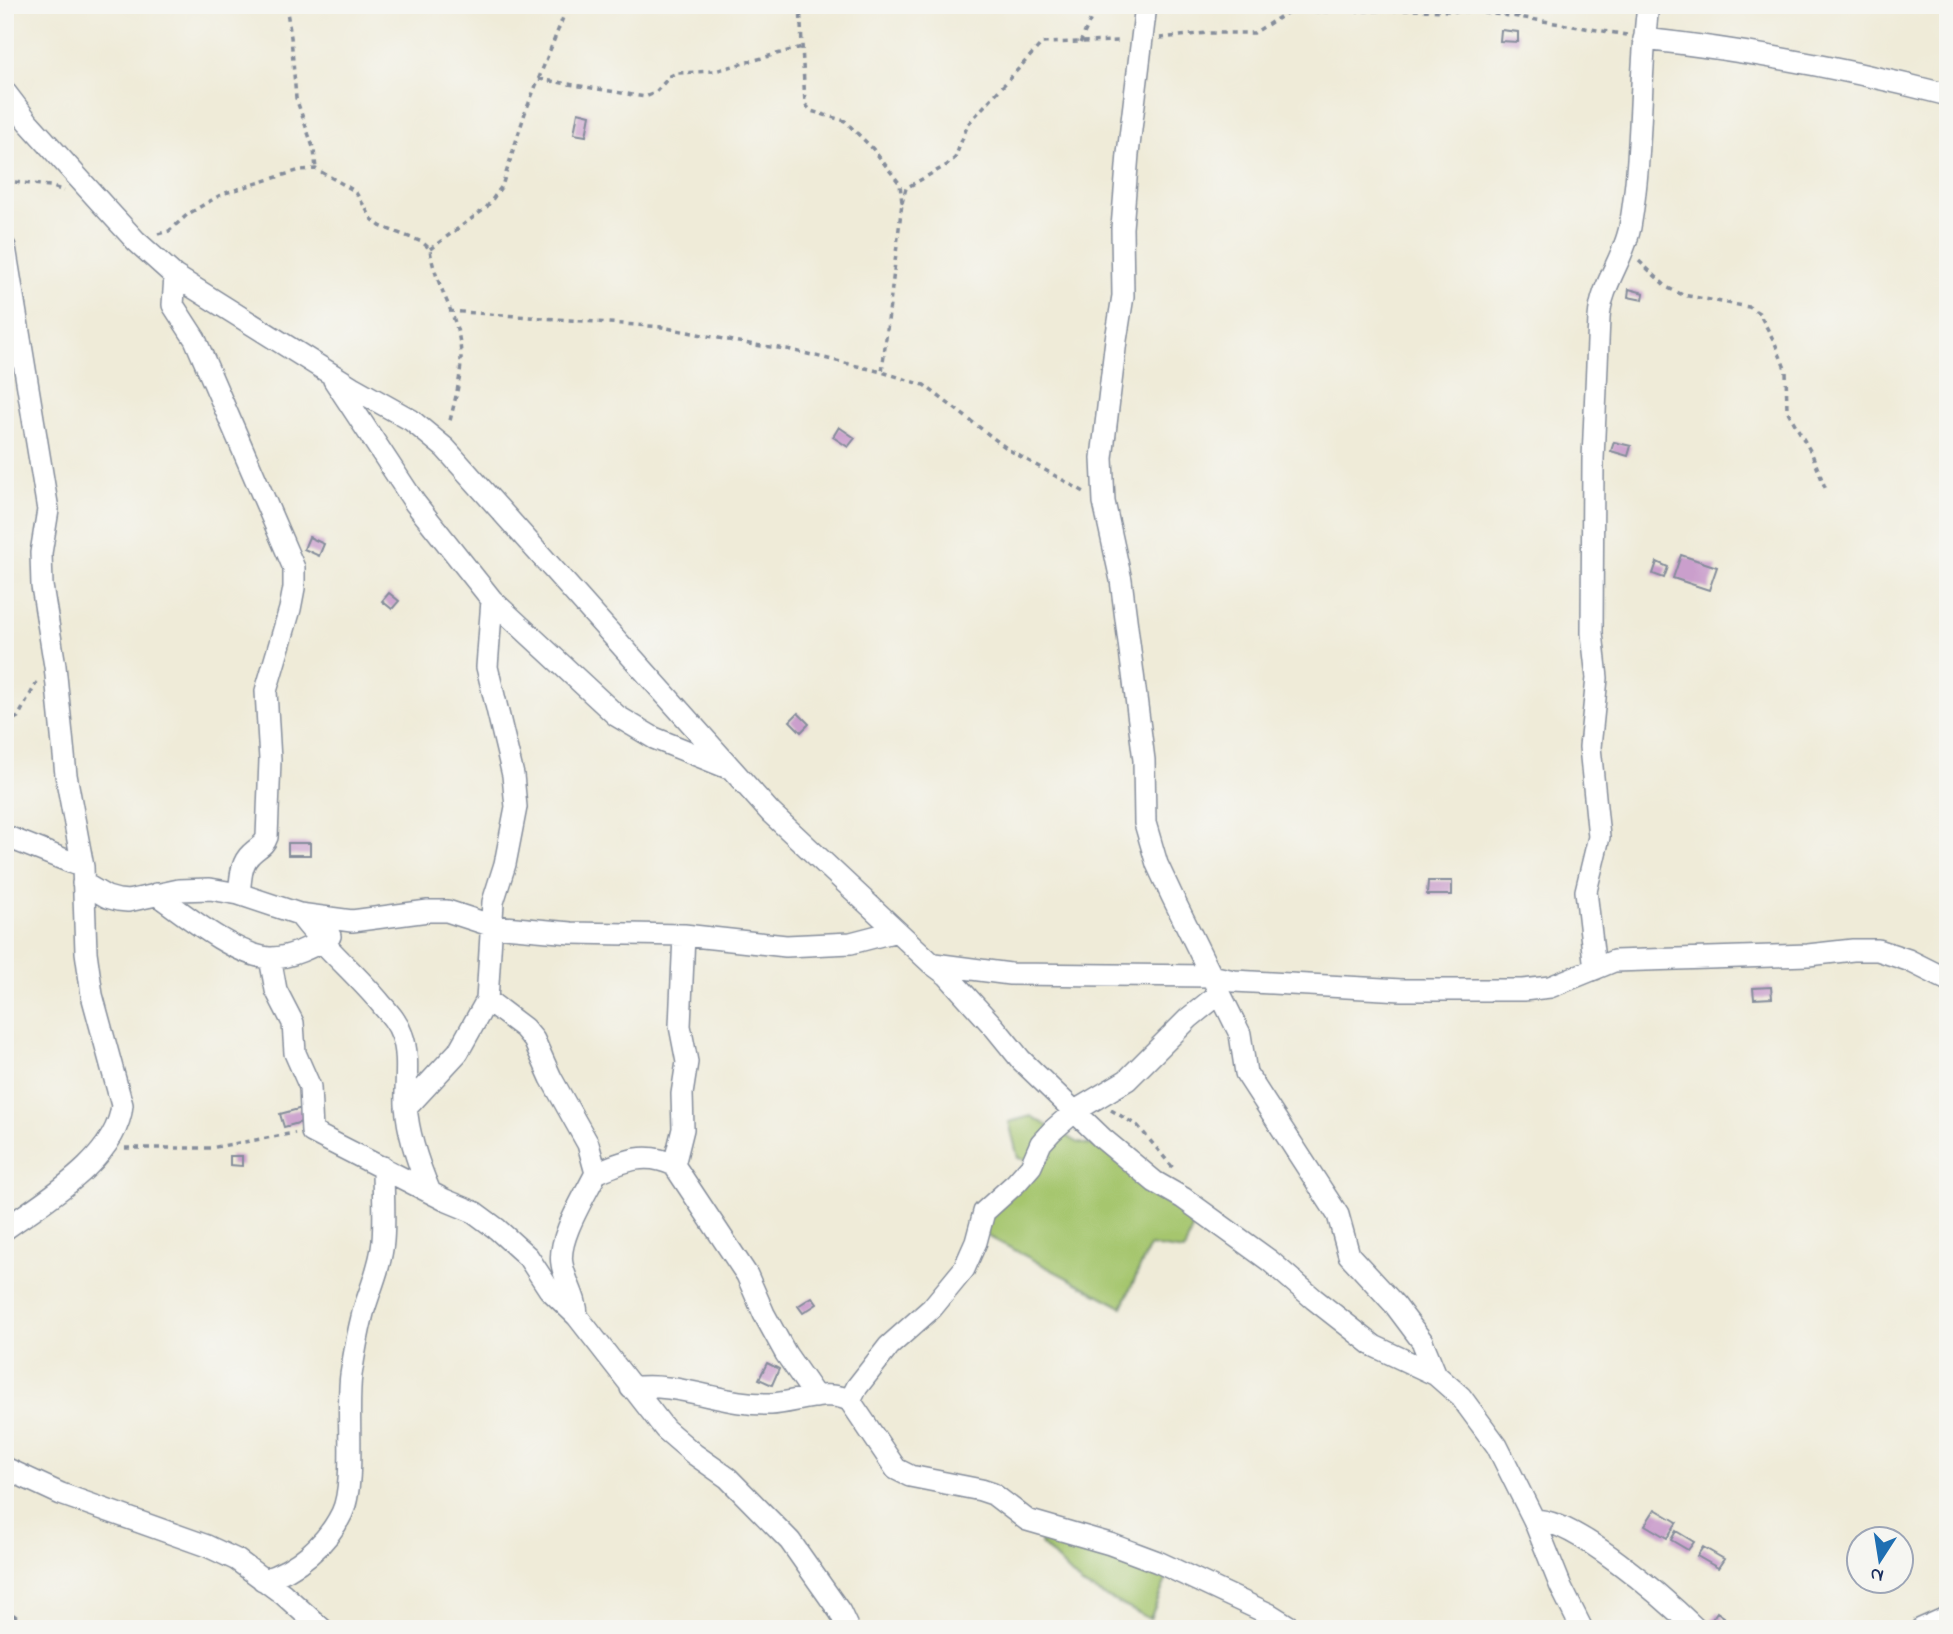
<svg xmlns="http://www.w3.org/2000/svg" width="1953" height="1634" viewBox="0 0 1953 1634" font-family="'Indie Flower',sans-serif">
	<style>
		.green { fill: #a6c66e; stroke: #607a66; stroke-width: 2 }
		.building { fill: #ca9fcc }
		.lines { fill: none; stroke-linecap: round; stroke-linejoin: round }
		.street-casing { stroke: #858d9b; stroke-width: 24 }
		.path { stroke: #858d9b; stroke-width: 3.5; stroke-dasharray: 5 5; stroke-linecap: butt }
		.street { stroke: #fff; stroke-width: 21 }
	</style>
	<rect width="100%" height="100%" fill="#f6f6f2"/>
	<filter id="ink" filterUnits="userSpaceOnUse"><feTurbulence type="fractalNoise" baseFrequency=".0143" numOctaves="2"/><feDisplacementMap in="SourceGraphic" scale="14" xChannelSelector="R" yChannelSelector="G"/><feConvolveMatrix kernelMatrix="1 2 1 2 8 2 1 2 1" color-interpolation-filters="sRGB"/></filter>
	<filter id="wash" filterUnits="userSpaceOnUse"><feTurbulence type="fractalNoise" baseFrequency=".00686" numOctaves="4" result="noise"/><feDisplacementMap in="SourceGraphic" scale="28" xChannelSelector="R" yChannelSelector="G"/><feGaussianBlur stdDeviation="1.57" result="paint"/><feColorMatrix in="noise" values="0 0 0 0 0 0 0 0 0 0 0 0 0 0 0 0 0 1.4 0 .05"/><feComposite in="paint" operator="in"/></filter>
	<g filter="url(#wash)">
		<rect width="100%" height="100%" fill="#efebd8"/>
		<path class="green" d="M1031,1116l48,27 22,4 98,63 -15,41 -34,-5 -28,61 -140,-74 6,-18 49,-52 -19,-5 -9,-36z
			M1048,1526l123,42 -21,51 -68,-34 -42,-42z"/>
		<g id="blocks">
			<path class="building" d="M1501,30l17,2v10l-18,-1z
				M578,112l12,3 -4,21 -12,-2z
				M1629,289l15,4 -1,7 -15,-3z
				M839,427l16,11 -7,9 -15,-10z
				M1614,442l17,4 -3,10 -17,-5z
				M309,537l15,7 -5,12 -15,-7z
				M1681,555l36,12 -8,23 -36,-12z
				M1657,562l11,5 -4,11 -11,-4z
				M389,593l10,8 -7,8 -10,-8z
				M798,713l11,11 -8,8 -11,-11z
				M288,843h22v12h-22z
				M1428,881h24v14h-25z
				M1771,987l1,11 -18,1 -1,-11z
				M306,1107l3,13 -25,7 -4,-13z
				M230,1156h12v10l-12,-1z
				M812,1297l5,7 -14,9 -5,-7z
				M767,1363l12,6 -7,16 -13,-6z
				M1655,1509l22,13 -10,16 -22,-13z
				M1676,1531l18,11 -6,8 -17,-10z
				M1703,1547l21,12 -6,9 -21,-12z
				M1717,1612l7,5 -6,9 -7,-5z"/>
		</g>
	</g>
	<g filter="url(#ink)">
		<use href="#blocks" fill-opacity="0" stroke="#858d9b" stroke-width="2"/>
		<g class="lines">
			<g class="street-casing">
				<path id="street" d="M1146,5l-18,149 -6,74 1,68 -7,44 -14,118 2,44 17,78 23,180 1,63 12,41 15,32 68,138 6,39 92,142 11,40 46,50 27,36 14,34
					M1644,39c102,11 204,30 304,56
					M5,92l23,30 74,82 34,37 39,35 177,111 59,33 34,28 326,365 160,150 16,12 48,53 26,32 81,78 53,44 28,16 87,63 44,38 60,47 62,29 25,22 36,49 37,74 27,67 21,42
					M5,247l43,263 -7,43 1,33 13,80 11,109 17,92 3,85 6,43 30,110c-5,54 -77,95 -117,124
					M175,276l-2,29 22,34 99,229v20l-4,21 -24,82 4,69 -3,77c-3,9 -9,10 -16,17 -11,10 -10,26 -12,40
					M334,380l81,123 77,97 125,116 37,22 72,29
					M492,600l-5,67 26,108 3,32 -11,57 -12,38 -6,98 37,28 10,12 17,38 37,66 8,29
					M5,836l78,31
					M83,883l24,14 11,3 10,1 51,-11 31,-1 29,5 60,20 53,7 76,-10h19l46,15 78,7 113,2 102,11 65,-3 46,-12
					M156,894c28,20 78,61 113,64 19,1 46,-12 61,-22
					M299,914c24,33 57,59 83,91 8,9 16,18 20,30 8,21 3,48 4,70 2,30 12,59 24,87
					M270,958l6,32 17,33 2,30 15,34 2,45 133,68 29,12 23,17 31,28 21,32 28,27 88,113 29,25 34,24 62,63 50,71 8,17
					M934,964l76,10 201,2 23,5 168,9h121l27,-3 64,-26 194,-6 45,-5h25l30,10 40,20
					M1595,969l-9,-78 13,-54 -9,-90 7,-69 -5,-45 1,-174 6,-141c2,-33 25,-59 31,-91 13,-74 9,-148 18,-222
					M406,1108l52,-56 29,-52
					M674,1165l73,110 17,39 22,40 30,43
					M577,1316c0,-18 -12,-34 -15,-52 -5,-25 23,-68 34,-91 28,-12 49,-22 78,-8l9,-36 -1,-35 5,-32 -7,-36 4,-91
					M631,1388c47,-7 93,18 140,16 23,-1 58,-16 79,-3l46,68 14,7 71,14 12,4 34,26 83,24 48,18 111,52 24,15
					M850,1401l7,-14 32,-41 43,-38 32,-39 12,-27 8,-30 32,-29 15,-17 10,-23 11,-12 23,-20 52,-31 62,-62 31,-25
					M5,1468l56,26 146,52 30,14 46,34 39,35
					M1534,1520c41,-1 131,79 162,109
					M263,1580c34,-10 64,-36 79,-67 14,-29 4,-101 9,-138 3,-20 7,-42 12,-62 7,-24 18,-47 20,-72 2,-24 0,-50 0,-74
					M1921,1629l27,-12"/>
			</g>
			<path class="path" d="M286,5l5,32 5,61 18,52 2,19
				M800,5l5,99 6,7 34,10 28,28 27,35 2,19 -20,169
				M1510,5l9,12
				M1160,38l48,-5h46l34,-21 132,-2 56,2 43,5 108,18
				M1080,43l17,-38
				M539,79l106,18 10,-4 15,-17 7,-3 38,-2 87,-24
				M5,181l45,5 14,5
				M902,203l4,-15 41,-23 8,-7 13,-34 74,-81 79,-2
				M158,234l11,-3 19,-17 34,-20 78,-24 16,-1 39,22 17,28 8,7 42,16 8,7c4,34 26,62 30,95 4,27 -5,55 -11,81
				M430,249l56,-41 16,-22 23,-73 43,-108
				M1639,261l29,27 15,7 66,12 10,6 16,30 11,28 1,39 25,44 14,36
				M449,311l213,16 92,18 33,4 95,23 42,13 85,65 77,43
				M5,724l13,-7 19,-35
				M1111,1110l27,16 36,43
				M125,1148h85l85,-15
				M5,1608l26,21"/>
			<use href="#street" class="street"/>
		</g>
	</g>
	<rect width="1953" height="1634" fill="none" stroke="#f6f6f2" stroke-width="28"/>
	<g transform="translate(1880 1560) rotate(192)"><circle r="33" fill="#f6f6f2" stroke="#9ea6b7" stroke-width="2"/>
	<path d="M0-5L12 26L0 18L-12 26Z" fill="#1f6fb2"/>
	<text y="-10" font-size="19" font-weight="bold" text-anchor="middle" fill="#1b2f5e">N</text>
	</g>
</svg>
